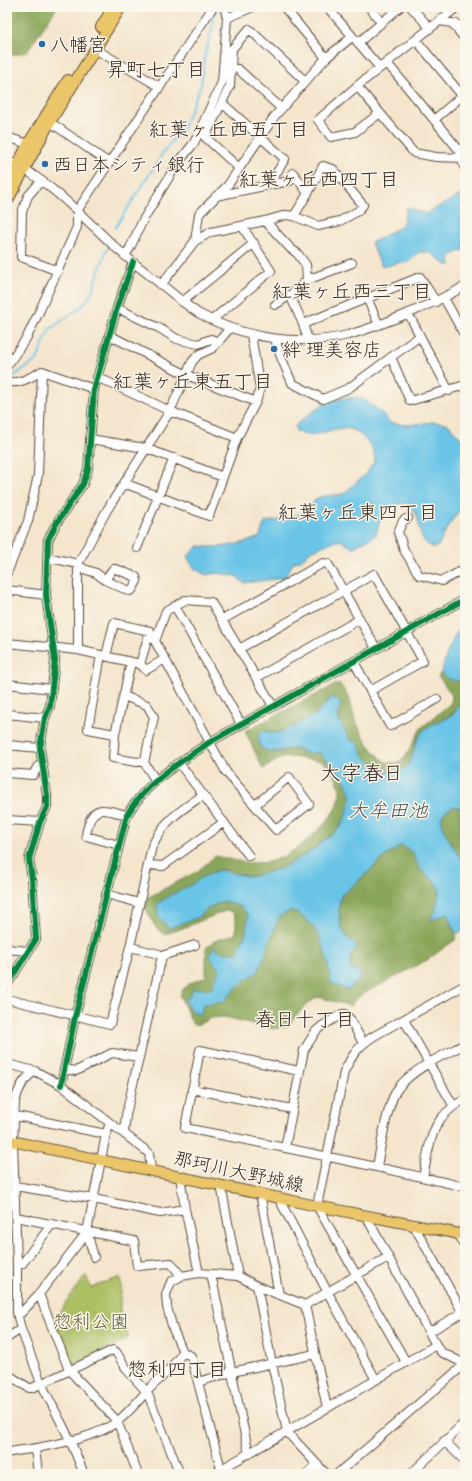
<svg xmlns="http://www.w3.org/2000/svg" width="472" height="1481" viewBox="0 0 472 1481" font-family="Caveat,'Klee One',sans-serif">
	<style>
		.green { fill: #acbf63; stroke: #747440 }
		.forest { fill: #89a659; stroke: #62683c }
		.water { fill: #69c4e7; stroke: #527782 }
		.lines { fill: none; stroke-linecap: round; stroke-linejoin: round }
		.stream { stroke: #69c4e7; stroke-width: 2 }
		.minor-casing { stroke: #574638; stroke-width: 10 }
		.major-casing { stroke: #574638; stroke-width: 12 }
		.minor { stroke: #fff; stroke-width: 8 }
		.major { stroke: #ebc669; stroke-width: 10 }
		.cycleway-casing { stroke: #fbf7ec; stroke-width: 8 }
		.cycleway { stroke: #00873e; stroke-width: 6 }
		.poi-dot { fill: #1f6fb2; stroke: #fbf7ec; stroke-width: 1.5 }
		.labels { text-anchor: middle; stroke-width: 3; stroke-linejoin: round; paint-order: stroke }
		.poi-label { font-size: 19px; fill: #3b2a1e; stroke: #fbf7ec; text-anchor: start }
		.street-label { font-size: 19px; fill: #3b2a1e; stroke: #fbf7ec }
		.park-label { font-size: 19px; fill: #5d5733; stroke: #fbf7ec }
		.neighbourhood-label { font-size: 20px; fill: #3b2a1e; stroke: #fbf7ec }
		.water-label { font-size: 20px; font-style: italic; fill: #49585a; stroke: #fbf7ec }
		.quarter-label { font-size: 21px; fill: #3b2a1e; stroke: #fbf7ec }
	</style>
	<rect width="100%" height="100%" fill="#fbf7ec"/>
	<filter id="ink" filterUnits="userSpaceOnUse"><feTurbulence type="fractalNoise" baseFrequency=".025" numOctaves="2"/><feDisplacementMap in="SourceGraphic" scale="8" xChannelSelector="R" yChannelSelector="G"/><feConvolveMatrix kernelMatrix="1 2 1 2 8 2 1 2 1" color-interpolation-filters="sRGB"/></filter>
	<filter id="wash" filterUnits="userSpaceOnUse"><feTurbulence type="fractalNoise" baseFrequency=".012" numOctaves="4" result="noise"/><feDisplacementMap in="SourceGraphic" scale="16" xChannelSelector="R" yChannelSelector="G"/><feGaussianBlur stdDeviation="0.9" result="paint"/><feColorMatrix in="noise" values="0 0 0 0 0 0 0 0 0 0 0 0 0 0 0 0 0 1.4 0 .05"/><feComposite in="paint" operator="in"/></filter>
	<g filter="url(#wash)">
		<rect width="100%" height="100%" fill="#f4e5cc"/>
		<path class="green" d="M86,1275l5,13 29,-11c3,10 0,20 0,29 1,11 5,22 9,32l-57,28 -3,-2 -16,-47 10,-7 2,-7z"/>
		<path class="forest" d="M7,7h50l-30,45 -20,4z
			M441,673l9,7 11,1 4,3v9c-6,5 -6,16 -13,21 -7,5 -23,11 -29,17 -12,13 -6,37 -28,41 -6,1 -12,-1 -17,-4 -11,-7 -17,-14 -20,-26l-8,-2 -8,-13 -10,-30 -16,17 -19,11 -20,8 -12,-2 10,22 12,-3 11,-1 12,5 9,-3c11,11 33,31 32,47 0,13 -9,27 -17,35 -4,4 -9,6 -13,9 -19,17 -43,32 -70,34 -9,1 -23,-8 -32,-6 -10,2 -18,10 -27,15 -6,3 -13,6 -19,9l10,28 13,-4 14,-11 13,-6 17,5 8,9 -2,18 -9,20h-13l-3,16 -10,20h-18l8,24 2,-9 20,-2c11,-12 20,-22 35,-30l21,-56 12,-6c8,5 18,11 24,19 8,12 15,40 16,54l19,-14v-12l3,-13 -11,-14 -3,-22 2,-13c22,-16 39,-37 62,-50l10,8 7,16 15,13 5,9 -5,20 -4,8 17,-6 8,21 -1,6 -28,20 -66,35 -7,5 -3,6 -33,-9 -10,6 -22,24 -13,2 -48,-12 -14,1 -13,7h-5l-13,-29 2,-5 6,-7 18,-7v-29l8,-7 22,-7v-14l-3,-8 -8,-1 -47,19 -14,4 -8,-6 -11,-21 2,-9 51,-27 17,-15c18,4 38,10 57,5 22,-6 70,-45 68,-69 0,-12 -10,-22 -17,-31l-34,-4 -8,1 -18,11 -18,-38 94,-48 10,14 6,23 10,19 8,11 12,12 11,1 9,-5 16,-30 30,-25 1,-8 -14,-19z
			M454,806l11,3v57l-20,-33 -4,-14 4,-8z"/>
		<path class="water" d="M462,194l3,5v52l-3,-1 -12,6 1,9h-4l-18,-13h-10l-11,10 -13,1 -7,3 -7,-1 -10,-22 31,-17 5,-19 18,7z
			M357,397c13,5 24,14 33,26l17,2 26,-3 14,1 18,20v66l-7,3 -13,20 -6,13 -5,3c-23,-9 -7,-31 -28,-45 -21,2 -25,13 -30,32l-24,13 -11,-8 -9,2 -21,9 -10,9 -7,2 -10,16 -40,5 -8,-7 -19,-3 -11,2 -11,-6 -8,-12 11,-11c21,3 42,-1 62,-9l3,-11 3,-4 23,-4 21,-8 5,-11 8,-3 20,-2 23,-20 9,-14c-1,-9 -5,-16 -11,-22 -5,-5 -12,-10 -19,-10 -16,0 -35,13 -49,3l-1,-5c12,-10 25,-21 40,-26 6,-2 15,-2 22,-3z
			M465,630v54l-4,-3 -11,-1 -9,-7 7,-23 9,-18z
			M465,693v116l-11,-3 -9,5 -4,8 4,14 20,33v64l-9,4 -8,-21 -18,7 5,-9 5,-20 -5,-9 -15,-13 -7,-16 -11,-8c-23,13 -39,34 -61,50 0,4 -2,8 -2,13 -1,14 5,33 19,37l-8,12v11l11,5 -1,6 -12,11 -17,-7c-1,-15 -8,-42 -16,-54 -6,-8 -16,-15 -24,-19l-12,7 -21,55c-15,8 -24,18 -35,30l-20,2 -2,10c-9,0 -13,-8 -16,-15l3,-1 5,-9h18l9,-20 -11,-13 5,-9 10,6h13l9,-20 2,-18 -8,-9 -17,-5 -13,6 -14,11 -27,10 -11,-12 -1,-12 16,-10 20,-10 10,-7 16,-7 31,7 30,-8 32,-18 11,-10 10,-7 9,-9 6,-16 3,-11 -4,-13 -6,-11 -22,-22c-2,0 -6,2 -9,2 -4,0 -8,-4 -12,-5 -15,-3 -20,8 -37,-1l-3,-9 3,-8 16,2 20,-8 19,-11 16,-17 9,6 -4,13 13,24 8,2c3,12 9,19 20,26 5,3 11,5 17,4 22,-4 16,-28 28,-41 8,-9 25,-10 32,-19 4,-6 4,-14 10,-19z"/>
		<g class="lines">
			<path class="stream" d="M115,228l48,-75 21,-28 17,-40 3,-26 8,-30 1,-13 5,-9
				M9,379l28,-19 12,-30 33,-24 9,-12 16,-46"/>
		</g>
	</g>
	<g filter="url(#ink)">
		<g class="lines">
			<g class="minor-casing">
				<path id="minor" d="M284,7l42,51
					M327,7l53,61
					M369,7l12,15
					M411,7l19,21
					M227,18l26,-11
					M440,21l12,2 13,16
					M452,23l13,3
					M416,40l49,59
					M358,43l42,-36
					M95,49l65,38
					M387,63l72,87 6,19
					M231,67l-1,19 -25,51 34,31
					M357,86l57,67 22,4 29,1
					M281,108l-43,-39 -7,-2 1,-18 17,-20 56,52
					M380,113l-25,19 -24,5 -13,-17 39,-34 100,-79
					M434,120l31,-27
					M50,122l59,41
					M7,137l21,7
					M7,160c40,18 76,57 108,87 17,15 34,28 52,42 10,8 20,17 31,24 44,25 100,34 150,22 18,-5 36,-12 54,-19 22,-9 42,-18 63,-30
					M41,181l-13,15 -6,16 -1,45 37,14
					M269,185l21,-4 3,-8 15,20
					M216,196l53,-11 16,-26 -63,-56
					M265,221l26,28 6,4 9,12 1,15
					M195,241l4,-27 29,-29 46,-68 52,-59 26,-21
					M125,256l5,-8 13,-28 34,-56 17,-21 28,-61 5,-64 -3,-11
					M161,285l34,-44 16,-9 54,-11 21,-6 8,1 24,10 22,-5 18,-10 5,-6 -30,-36 -10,-3 -15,27 -14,23
					M290,295l13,29
					M367,298l12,27
					M444,298l21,38
					M182,302l72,-59
					M275,305l15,-10 17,-15 45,-17
					M117,308l42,20 18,11 21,5 13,-5 8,3
					M408,313l41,78
					M212,320l59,-49 -29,-45
					M109,335l78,40 69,27
					M275,339l6,18 11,26 31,16 26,-11 71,-52
					M308,340l-5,-16 117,-47 16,25
					M391,357l19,44 55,-16
					M7,366l20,-29 13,-27 37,-83v-16l136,-204
					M97,377l73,34 67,27
					M7,381c10,5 26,-5 35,-10l52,18
					M90,439l55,9 78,29 14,-39 19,-36 4,-13 -9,-54
					M124,483l85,33 14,-39
					M408,518l-5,3 -5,11 6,18 15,25 23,6 23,-12
					M137,548l37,-90
					M47,557l31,7 6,5 12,4 9,7 24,11 3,-1 5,-9 -1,-4 -20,-8h-3l-8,11
					M7,573l21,-52 10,-46 4,-104
					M7,590l39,5
					M175,606l66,118
					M222,620l-11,-18 -26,-2 -19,11 -11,30 71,131 50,58 33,-26 -20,-27 -34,28
					M7,643l71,7 62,14 6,6 19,-11
					M239,649l135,-75 49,87 -53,30
					M78,650v-86l29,-54 63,-99 22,-49 6,-7 15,-7 17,-20
					M101,655l-13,74 27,5
					M106,656l8,-33 36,8 -10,33
					M131,662l-16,72 -2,24 24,4 6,-1
					M354,662l36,64 47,-27
					M256,678l104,-59
					M7,684l45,5
					M124,696l23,9 7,12 -9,42 -2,2
					M273,706l-51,-86 101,-57 5,1 48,84
					M7,714l38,4
					M7,745l33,3
					M143,761l13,20
					M179,763l70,93
					M7,773l26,2 5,-9 4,-1
					M7,820l33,2
					M119,845l-33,-9c0,-5 2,-9 3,-13 6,-21 22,-11 38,-8
					M148,865l15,1 61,-44
					M106,894l33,9
					M7,949l21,2
					M162,956l33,-11
					M7,985l29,-46 -4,-60 -3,-20 11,-37 7,-15v-12l-7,-47 5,-30 5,-12 5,-46 -9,-65 2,-55 8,-16 27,-40 5,-15 6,-80 23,-81 16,-46
					M7,999l103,25 20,-77 22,-101c14,-28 27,-34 51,-51
					M404,1020l49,85
					M7,1064l28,7 26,14 88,68 2,17
					M64,1069l12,2 36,-18 27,4
					M35,1071c-11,7 -17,18 -20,31l-2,39 4,123v49l4,16 20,54 29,57 14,34
					M299,1071l-99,-21 -15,78c93,18 187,37 280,59
					M61,1085l14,-68 52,-202c18,-32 53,-53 83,-73l255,-143
					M192,1089l100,20
					M16,1116l90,18
					M124,1134l2,-19 36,-159 -3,-2 -29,-7
					M285,1148l19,-98 12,-19 6,-5 20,-12h3l5,5 13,24
					M377,1166c4,-19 10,-65 22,-79 15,-19 45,-32 66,-43
					M180,1176l5,33 14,64
					M423,1177c8,-37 6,-58 42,-78
					M221,1185l17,91
					M15,1186l79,13 66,14 25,-4
					M260,1193l19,102
					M278,1197l50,96 48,87
					M366,1216l70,129 5,7 24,12
					M16,1217l118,24 3,25 34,-3 10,13
					M413,1224l50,89
					M87,1232l7,25
					M457,1233l8,14
					M17,1264h5l30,-40
					M211,1274l38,180
					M257,1286l15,78 15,68 39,42
					M39,1294l30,76 48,51 21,53
					M17,1313h4l18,-19 48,-62 19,-98 4,-11
					M429,1332l36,-21
					M7,1338l14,-9
					M183,1352l8,4 30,113
					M406,1362l-89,-156 27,-134c8,-17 14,-26 30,-36l91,-51
					M7,1374l22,14h3l81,-38 3,2 12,19 19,21 33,82
					M198,1382l34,-10 83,-18
					M327,1408l-22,-103 83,-48
					M444,1441l21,20
					M35,1448l3,26
					M7,1453c10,-3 20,-3 30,-5 25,-5 60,-11 81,-27 11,-9 20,-20 30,-31 13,-12 25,-23 35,-38l-10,-23 -6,-22 -1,-13 5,-12 10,-6 18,-3 39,3 19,10 48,19
					M213,1474l223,-129
					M307,1474l10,-10
					M337,1474l128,-110
					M411,1474l54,-52"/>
			</g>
			<g class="major-casing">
				<path id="major" d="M101,27l12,-20
					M7,185l21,-41 40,-64
					M7,202l43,-80 71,-115
					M7,1140l310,66 148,29"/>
			</g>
			<use href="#minor" class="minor"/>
			<use href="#major" class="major"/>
			<g class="cycleway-casing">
				<path id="cycleway" d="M7,985l29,-46 -4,-60 -3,-20 11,-37 7,-15v-12l-7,-47 5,-30 5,-12 5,-46 -9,-65 2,-55 8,-16 27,-40 5,-15 6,-80 23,-81 16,-46
					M61,1085l14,-68 52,-202c18,-32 53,-53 83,-73l255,-143"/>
			</g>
			<use href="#cycleway" class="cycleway"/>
		</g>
	</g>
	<g class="poi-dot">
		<circle cx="42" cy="44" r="4"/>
		<circle cx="45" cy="164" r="4"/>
		<circle cx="274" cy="349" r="4"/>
	</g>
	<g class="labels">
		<g class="poi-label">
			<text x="50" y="51">八幡宮</text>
			<text x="53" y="171">西日本シティ銀行</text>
			<text x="282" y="356">絆 理美容店</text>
		</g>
		<g class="street-label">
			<text transform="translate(239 1171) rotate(12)" y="7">那珂川大野城線</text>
		</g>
		<g class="park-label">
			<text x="91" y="1328">惣利公園</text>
		</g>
		<g class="neighbourhood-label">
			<text x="156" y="76">昇町七丁目</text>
			<text x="229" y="136">紅葉ヶ丘西五丁目</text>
			<text x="319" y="186">紅葉ヶ丘西四丁目</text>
			<text x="352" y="298">紅葉ヶ丘西三丁目</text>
			<text x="193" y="388">紅葉ヶ丘東五丁目</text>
			<text x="358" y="519">紅葉ヶ丘東四丁目</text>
			<text x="305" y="1026">春日十丁目</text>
			<text x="177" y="1376">惣利四丁目</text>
		</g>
		<g class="water-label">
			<text x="388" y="817">大牟田池</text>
		</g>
		<g class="quarter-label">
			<text x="362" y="780">大字春日</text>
		</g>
	</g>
	<rect width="472" height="1481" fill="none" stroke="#fbf7ec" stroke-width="24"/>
</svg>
